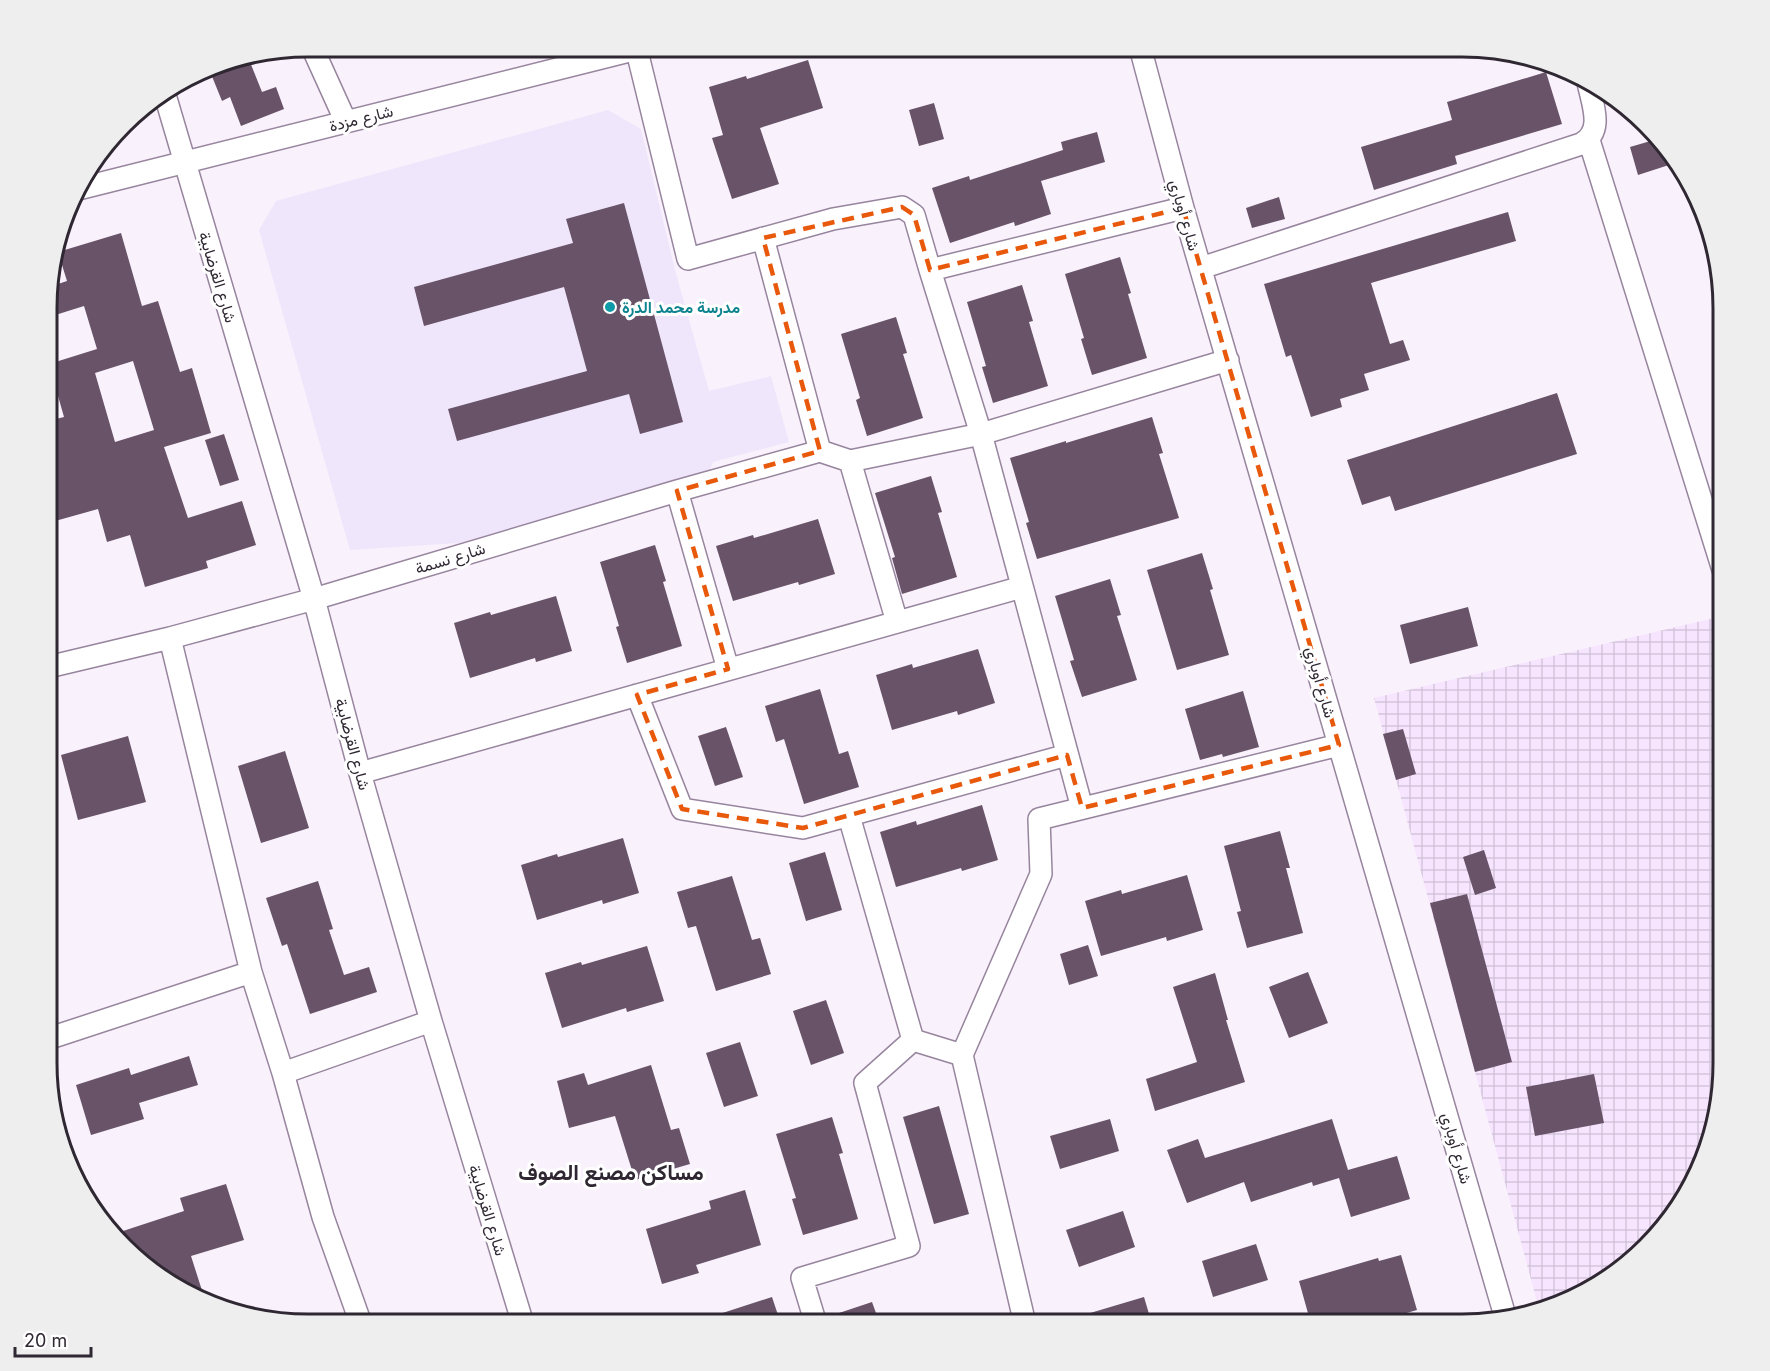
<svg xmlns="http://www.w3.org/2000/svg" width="1770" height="1371" viewBox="0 0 1770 1371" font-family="Inter,Vazirmatn,sans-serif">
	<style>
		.industrial { fill: url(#industrial-grid) }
		.education { fill: #efe6fb }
		.building { fill: #685368; fill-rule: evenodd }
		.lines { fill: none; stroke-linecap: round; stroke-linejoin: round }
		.minor-casing { stroke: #97859e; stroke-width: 24 }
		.minor { stroke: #fff; stroke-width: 21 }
		.marked { fill: none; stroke: #e8590c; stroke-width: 4.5; stroke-dasharray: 12 8; stroke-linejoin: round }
		.culture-dot { fill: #0f9aa8; stroke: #fff; stroke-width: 2 }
		.labels { text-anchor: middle; stroke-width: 6; stroke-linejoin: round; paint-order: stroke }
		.street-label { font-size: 16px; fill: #2f2832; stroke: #fff }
		.culture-label { font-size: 16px; font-weight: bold; fill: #0d838f; stroke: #fff; text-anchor: start }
		.district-label { font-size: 22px; font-weight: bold; fill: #2f2832; stroke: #fff }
		.rim { fill: none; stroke: #2f2832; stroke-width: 3 }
	</style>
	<defs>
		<pattern id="industrial-grid" width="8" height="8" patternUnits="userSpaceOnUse" patternTransform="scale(1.5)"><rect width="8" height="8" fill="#f7e4ff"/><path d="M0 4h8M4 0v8" fill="none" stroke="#d4c4db"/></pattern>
	</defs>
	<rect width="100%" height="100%" fill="#f9f1fc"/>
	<path class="industrial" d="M1723,616v464l-20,83 -45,73 -96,68 -23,5 -165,-611z"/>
	<path class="education" d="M608,110l33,19 34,141 34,121 62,-15 18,66 -76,20 -6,15 -249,66 -108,7 -91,-320 17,-29z"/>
	<path class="building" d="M248,57l14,35 14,-5 8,22 -43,17 -11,-29 -8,4 -13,-32 15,-8z
		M808,60l15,48 -63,20 19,56 -47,15 -20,-61 11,-3 -14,-48 37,-11 1,3z
		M1546,72l16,52 -107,32 2,8 -83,26 -13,-43 91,-27 -5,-18z
		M934,103l10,36 -25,7 -10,-36z
		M1097,132l8,30 -64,19 10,33 -36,12 -1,-4 -64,21 -18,-55 37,-12 1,4 93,-30 -2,-8z
		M1654,140l18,24 -34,11 -8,-28z
		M1279,197l6,22 -33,9 -6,-20z
		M624,203l59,219 -43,12 -11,-40 -172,47 -9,-32 139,-38 -23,-84 -140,39 -10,-39 159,-44 -7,-24z
		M1508,212l8,29 -145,42 19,61 13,-4 7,20 -46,14 5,16 -29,9 2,8 -31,10 -20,-62 -5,2 -22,-73z
		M121,233l21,73 16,-5 22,71 12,-4 19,65 -47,14 24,71 54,-17 14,44 -50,16 2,7 -63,19 -15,-52 -23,7 -9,-33 -50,14v-102l16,-4 -15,-53 48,-15 -13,-43 -35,11v-30l18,-6 -9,-29zM133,361l21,69 -39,12 -20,-69z
		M1120,257l11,36 -3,1 19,64 -55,17 -11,-36 3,-1 -19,-64z
		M1022,285l11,36 -4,1 19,64 -55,17 -11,-36 4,-1 -19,-64z
		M896,317l11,36 -4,1 20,64 -56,18 -11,-36 4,-2 -19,-64z
		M1557,393l20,61 -182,57 -5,-15 -28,9 -15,-45z
		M1152,417l11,36 -4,1 20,64 -142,41 -11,-36 3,-1 -19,-64 56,-17v2z
		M224,434l15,46 -19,6 -15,-46z
		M931,476l11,36 -4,1 19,64 -55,17 -10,-36 3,-1 -20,-64z
		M818,519l17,55 -36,11 -1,-3 -65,19 -17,-55 37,-11 1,3z
		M655,545l11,36 -3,1 19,64 -55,17 -11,-36 3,-1 -19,-64z
		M1202,553l11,36 -3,1 19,65 -52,15 -30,-100z
		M1110,579l11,36 -4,1 20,64 -55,17 -12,-36 4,-1 -19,-64z
		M556,596l16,55 -36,11 -1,-4 -65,20 -16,-55 36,-11 1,3z
		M1468,607l10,39 -68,18 -10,-39z
		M978,649l17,54 -37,12 -1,-4 -65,19 -16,-55 36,-11 1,4z
		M820,689l19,65 9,-3 11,36 -55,17 -20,-65 -8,3 -11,-36z
		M1243,691l16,56 -36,10 -1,-3 -22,6 -15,-51z
		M726,727l17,50 -28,9 -17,-50z
		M1403,729l13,45 -20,6 -13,-46z
		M128,736l18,66 -68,18 -17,-65z
		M285,751l24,77 -48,15 -23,-77z
		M982,805l16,55 -36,11 -1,-3 -65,19 -16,-55 36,-11 1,4z
		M1280,831l10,37h-4l17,65 -56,15 -10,-36 4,-1 -17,-65z
		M623,838l16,55 -36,11 -1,-4 -65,20 -16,-55 36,-11 1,3z
		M1484,850l12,38 -21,7 -12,-38z
		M825,852l17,58 -36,11 -17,-58z
		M1187,875l16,55 -36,11 -1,-4 -65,19 -16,-55 36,-11 1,4z
		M732,876l20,64 8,-2 11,36 -55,17 -20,-65 -8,2 -11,-36z
		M318,881l15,48 -4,1 15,45 25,-8 8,25 -67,22 -23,-70 -5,2 -16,-48z
		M1467,894l45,168 -37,10 -45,-169z
		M1088,945l10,31 -29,9 -9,-31z
		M647,946l17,55 -37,11 -1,-4 -64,20 -17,-55 36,-11 1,3z
		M1308,972l20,51 -39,15 -20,-51z
		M1215,973l13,47h-2l19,62 -90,29 -9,-32 51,-17 -24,-75z
		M826,1000l18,53 -33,12 -18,-54z
		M740,1042l18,54 -34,11 -18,-54z
		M189,1056l9,29 -59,18 5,16 -53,16 -15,-50 53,-17 2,7z
		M651,1065l20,65 8,-2 11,36 -55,16 -20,-64 -46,12 -12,-47 27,-8 4,12z
		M1594,1074l10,49 -69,13 -9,-49z
		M939,1106l30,108 -35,10 -31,-107z
		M832,1117l11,36 -4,1 19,65 -55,16 -11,-36 4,-1 -20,-64z
		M1110,1119l9,32 -59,18 -10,-33z
		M1332,1119l16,51 49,-14 13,43 -59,18 -12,-39 -26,8 -1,-4 -61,20 -7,-20 -57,21 -20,-53 31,-11 7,19z
		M226,1184l18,56 -53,16 15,47 -71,-44 -6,-8 -6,-20 61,-20 -4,-13z
		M745,1190l16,55 -65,20 3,8 -37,11 -16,-55 65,-20 -2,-8z
		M1123,1211l12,36 -56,20 -13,-37z
		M1256,1244l12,36 -55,17 -11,-36z
		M1401,1255l16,55 -49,14h-57l-12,-43 79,-23 1,3z
		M772,1297l9,27h-79l-1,-4z
		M1144,1297l8,27h-81l-1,-5z
		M872,1302l8,22h-52l-1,-7z"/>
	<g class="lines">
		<g class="minor-casing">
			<path id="minor" d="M312,47l34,75
				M636,47l52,212 145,-40 69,-12 12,8 16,55 253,-62
				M1140,47l43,161 322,1108
				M165,95l149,504 46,174 71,248 92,303
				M1589,140l134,430
				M78,189l567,-142
				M763,238l57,213
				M1201,268l380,-124c24,-13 11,-40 7,-62
				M930,270l51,164 101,374
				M850,461l131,-27 247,-74
				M850,461l47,161
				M677,491l51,178
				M170,638l81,334 32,101 40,144 38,107
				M48,667l122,-29 144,-39 363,-108 143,-40 30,10
				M637,695l45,114 121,19 264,-73
				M360,773l662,-186
				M47,1039l204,-67
				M913,1040l49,15
				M283,1073l148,-52
				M816,1324l-14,-46 107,-32 -44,-163 48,-43 -64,-224
				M1025,1324l-63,-269 79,-181 -2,-55 300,-74"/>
		</g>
		<use href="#minor" class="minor"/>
	</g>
	<path class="marked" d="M902,207l12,8 16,55 253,-62 156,537 -257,63 -15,-53 -264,73 -121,-19 -45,-114 91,-26 -51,-178 143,-40 -57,-213z"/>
	<circle class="culture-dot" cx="610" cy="307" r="6"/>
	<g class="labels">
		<g class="street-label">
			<text transform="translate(361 118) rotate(-14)" y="6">شارع مزدة</text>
			<text transform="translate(1185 215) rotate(74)" y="6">شارع أوباري</text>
			<text transform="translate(218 277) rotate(73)" y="6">شارع القرضابية</text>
			<text transform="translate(450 558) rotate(-17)" y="6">شارع نسمة</text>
			<text transform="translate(1321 682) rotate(74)" y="6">شارع أوباري</text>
			<text transform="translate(353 744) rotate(75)" y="6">شارع القرضابية</text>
			<text transform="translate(1457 1148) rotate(74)" y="6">شارع أوباري</text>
			<text transform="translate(488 1210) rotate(73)" y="6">شارع القرضابية</text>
		</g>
		<g class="culture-label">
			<text x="622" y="313">مدرسة محمد الدرة</text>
		</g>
		<g class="district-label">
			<text x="611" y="1180">مساكن مصنع الصوف</text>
		</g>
	</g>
	<path d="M0 0H1770V1371H0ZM308 57H1462A251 251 0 0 1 1713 308V1063A251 251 0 0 1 1462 1314H308A251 251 0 0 1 57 1063V308A251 251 0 0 1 308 57Z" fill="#eeeeef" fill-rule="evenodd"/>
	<path class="rim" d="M308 57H1462A251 251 0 0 1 1713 308V1063A251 251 0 0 1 1462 1314H308A251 251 0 0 1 57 1063V308A251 251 0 0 1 308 57Z"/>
	<path d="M15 1347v9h76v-9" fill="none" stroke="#2f2832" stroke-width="3"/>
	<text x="24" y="1347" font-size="18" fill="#2f2832" stroke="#ffffff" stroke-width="4.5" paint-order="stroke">20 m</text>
</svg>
